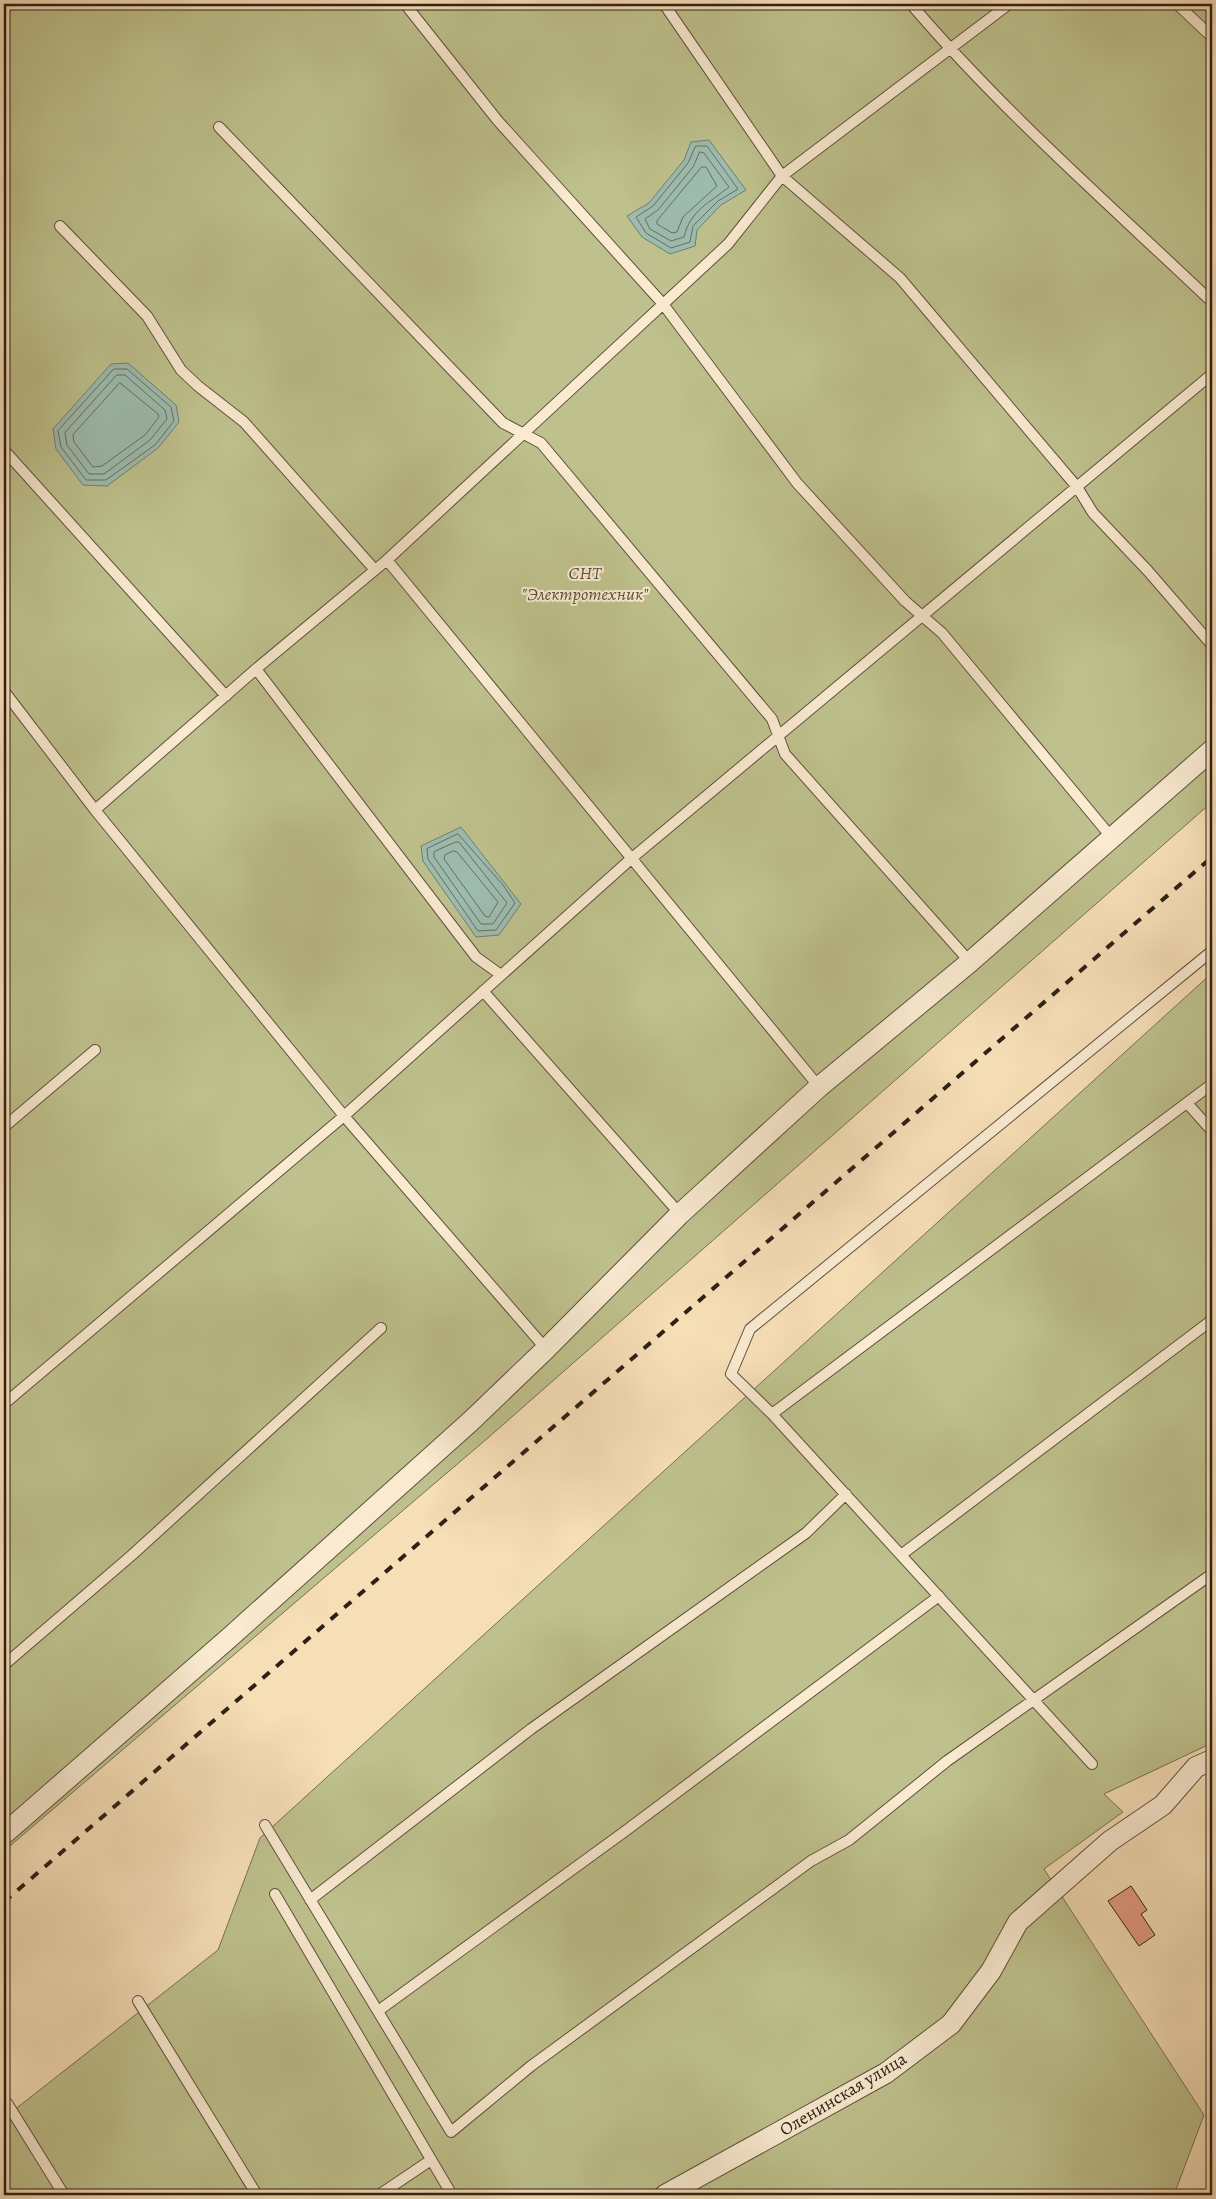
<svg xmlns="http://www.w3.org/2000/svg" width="1216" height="2199" viewBox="0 0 1216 2199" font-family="Alegreya,serif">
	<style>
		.green { fill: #bec18d; stroke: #767052 }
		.water { fill: #9dbcaf; stroke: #717e72 }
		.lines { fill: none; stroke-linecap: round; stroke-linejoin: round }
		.shore { stroke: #666e62; stroke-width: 1 }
		.building { fill: #e69b85; stroke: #2e2016 }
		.lane-casing { stroke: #60503e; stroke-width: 12 }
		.street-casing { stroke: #60503e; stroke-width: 22 }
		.lane { stroke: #f9ead0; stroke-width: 10 }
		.street { stroke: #f9ead0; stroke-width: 20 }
		.rail { stroke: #2e2016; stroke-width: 4; stroke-dasharray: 9 9; stroke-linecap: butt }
		.labels { text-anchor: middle; stroke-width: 4; stroke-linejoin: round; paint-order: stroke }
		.park-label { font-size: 18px; font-style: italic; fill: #59503a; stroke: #f9ead0 }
		.street-label { font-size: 18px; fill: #2e2016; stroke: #f9ead0 }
	</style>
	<rect width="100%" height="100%" fill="#f6deb7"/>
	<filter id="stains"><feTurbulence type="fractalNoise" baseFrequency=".004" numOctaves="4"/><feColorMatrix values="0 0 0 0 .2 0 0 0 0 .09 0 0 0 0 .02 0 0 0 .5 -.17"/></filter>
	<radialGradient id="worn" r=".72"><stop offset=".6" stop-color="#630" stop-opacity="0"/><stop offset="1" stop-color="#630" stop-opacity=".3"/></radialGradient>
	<path class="green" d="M4,4h1208v798l-723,635 -485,414z
		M1212,973v770l-108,51 19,18 -79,57 160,246 -30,80h-1170v-77l214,-168 42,-112z"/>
	<path class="water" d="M709,140l37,50 -25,15 -24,25 -2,16 -25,8 -28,-17 -15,-21 22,-13 35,-43 7,-18z
		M128,363l48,42 3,17 -21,26 -51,38 -24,-1 -27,-36 -3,-20 58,-65z
		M461,827l60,77 -22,31 -23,2 -53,-76 -2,-15z"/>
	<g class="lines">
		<path class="shore" d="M696,146h11l31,43 -20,12 -25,25 -3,16 -19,6 -25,-15 -10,-16 17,-11 35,-43z
			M700,152l4,1 25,34c-20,16 -39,24 -45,50l-13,4 -21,-12 -5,-10 13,-9 35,-43z
			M702,167h4l11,19 -34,31 -6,15 -5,1 -15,-9v-3z
			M114,369h13l44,38 3,14 -19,24 -49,35h-20l-25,-33 -3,-16z
			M117,375h8l40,35 2,9 -17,21 -46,34h-15l-22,-29 -2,-12z
			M120,383l38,31 1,3 -14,18 -43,31 -9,1 -19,-25 -1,-7z
			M458,834l45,51 12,18 -19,27 -18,1 -50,-72 -1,-10z
			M456,842h3l48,61 -14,21h-12l-47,-67v-5z
			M454,851l3,1 41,50 -9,15 -4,-1 -41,-57 1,-4z"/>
	</g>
	<path class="building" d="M1131,1886l16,24 -6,4 14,21 -16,11 -31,-45z"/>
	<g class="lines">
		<g class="lane-casing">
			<path id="lane" d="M405,4l93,117 165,183 134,179 108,118 37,32 170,205
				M664,4l118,172 118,102 177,209 16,26 55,58 64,74
				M911,4c91,107 199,201 301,298
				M1177,4l35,33
				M219,127l284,296 38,20 231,276 13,35 185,208
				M60,226l87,90 34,54 17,16 46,36 131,148
				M4,450l222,246
				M387,560l432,527
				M256,669l220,288 25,18
				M4,691l91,119 249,306 202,233
				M95,810l161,-141 131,-109 341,-316 54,-68 227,-172
				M483,991l197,223
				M1187,1103l25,28
				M4,1127l91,-77
				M4,1404l340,-288 288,-258 580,-484
				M772,1414l440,-330
				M901,1555l311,-235
				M4,1665l128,-110 249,-227
				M1092,1764l-320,-350 -41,-40 19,-45 462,-378
				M265,1825l186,307 80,-66 280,-205 38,-21 98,-79 265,-187
				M275,1894l177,301
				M310,1900l221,-171 275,-196 40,-39
				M138,2001l119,194
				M378,2011l246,-179 315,-236
				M7,2103l57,92
				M379,2195l52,-35"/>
		</g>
		<g class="street-casing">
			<path id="street" d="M4,1834l225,-196 242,-217 75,-72 134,-135 139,-127 151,-125 242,-212
				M665,2195l221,-122 65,-49 40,-53 27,-49 92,-81 53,-36 33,-38 16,-7"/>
		</g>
		<use href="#lane" class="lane"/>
		<use href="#street" class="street"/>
		<path class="rail" d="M4,1902l1208,-1045"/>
	</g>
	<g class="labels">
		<g class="park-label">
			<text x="585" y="579">СНТ<tspan x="585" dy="21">"Электротехник"</tspan></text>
		</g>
		<g class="street-label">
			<text transform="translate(843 2094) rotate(-31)" y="6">Оленинская улица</text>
		</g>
	</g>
	<rect width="1216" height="2199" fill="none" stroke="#f6deb7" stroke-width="20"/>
	<rect x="5" y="5" width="1206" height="2189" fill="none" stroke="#2e2016" stroke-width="2.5"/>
	<rect x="10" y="10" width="1196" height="2179" fill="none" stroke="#2e2016"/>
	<rect width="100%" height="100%" filter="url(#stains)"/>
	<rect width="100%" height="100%" fill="url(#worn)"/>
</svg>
